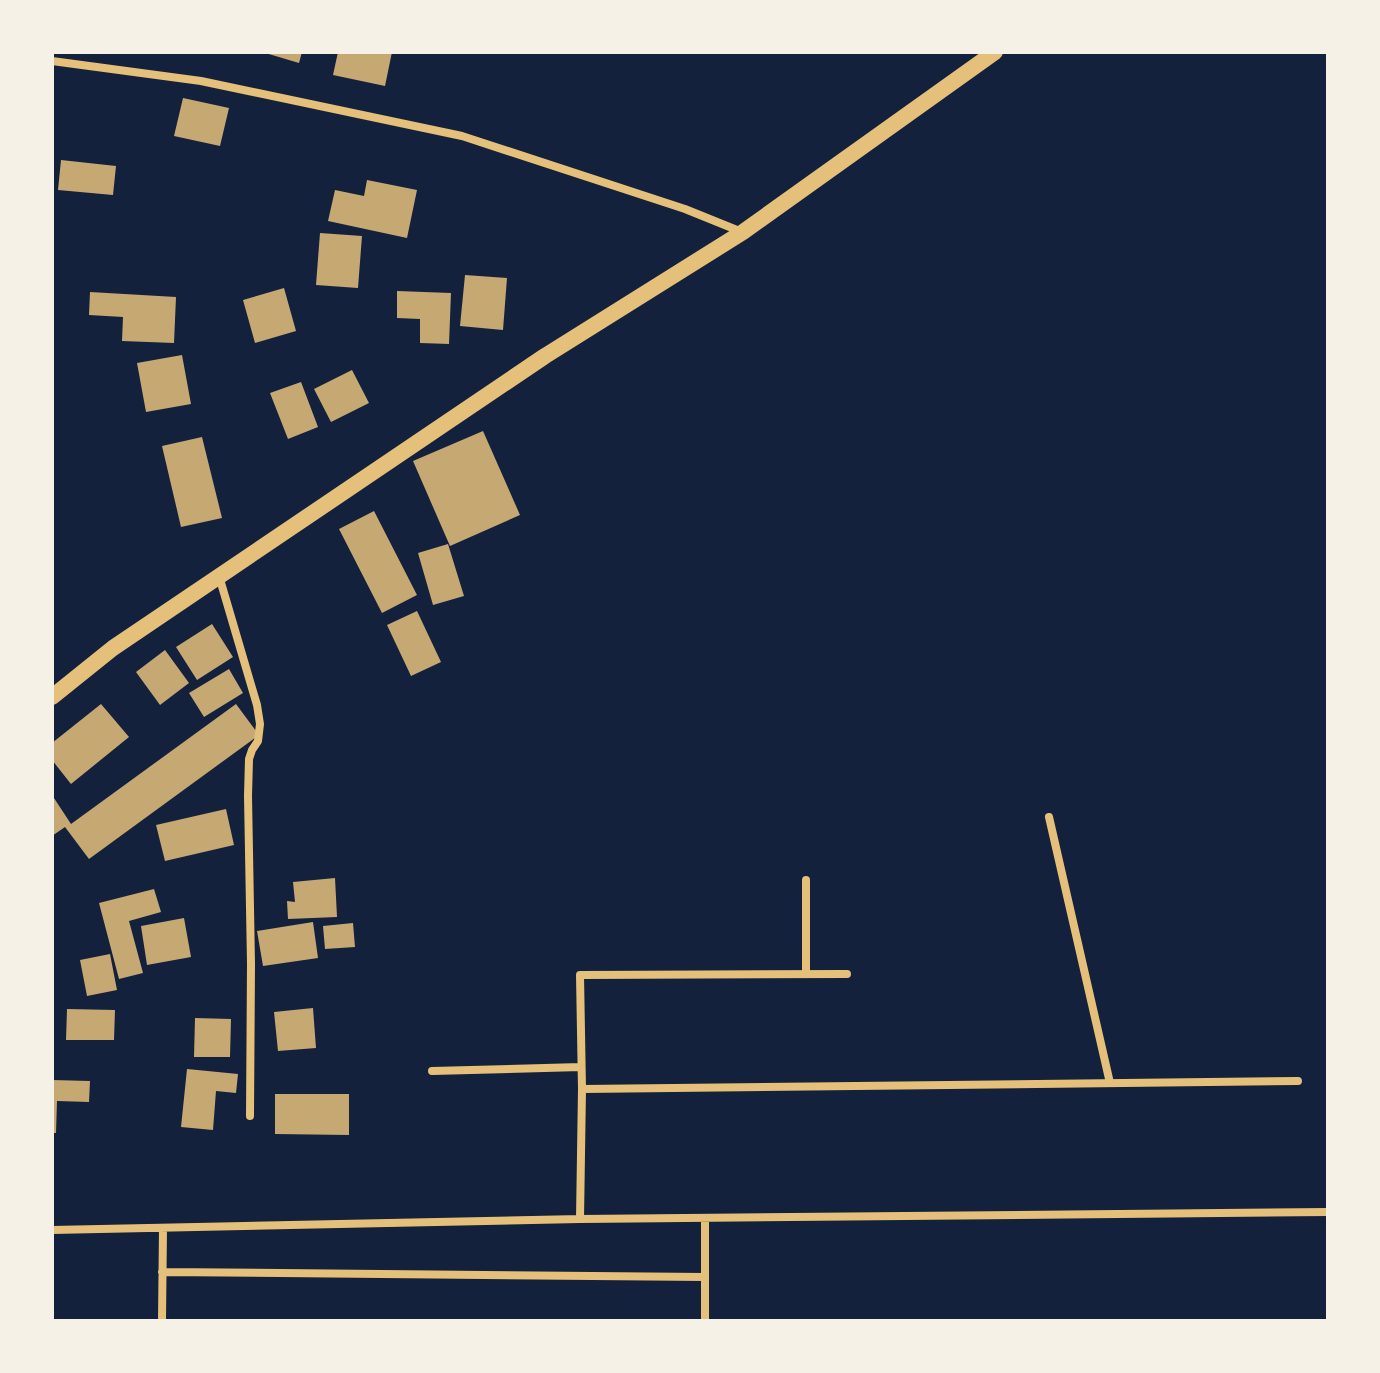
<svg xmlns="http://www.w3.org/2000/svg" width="1380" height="1373" viewBox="0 0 1380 1373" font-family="'DM Sans',sans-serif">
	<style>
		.building { fill: #c6a872 }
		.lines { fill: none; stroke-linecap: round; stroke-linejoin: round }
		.minor { stroke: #e5c07b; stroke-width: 8 }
		.secondary { stroke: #e5c07b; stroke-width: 16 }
	</style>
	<rect width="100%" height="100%" fill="#14213d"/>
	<path class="building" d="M262,52h40l-3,11z
		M338,52h54l-7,34 -52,-11z
		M183,98l46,10 -9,38 -46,-10z
		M61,160l55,6 -3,29 -55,-5z
		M367,180l50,10 -10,48 -79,-17 7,-31 29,6z
		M320,233l42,3 -4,52 -42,-3z
		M465,275l42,3 -4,52 -43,-4z
		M284,288l12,43 -41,12 -12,-43z
		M397,291l54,2 -2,51 -29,-1v-24l-23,-1z
		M90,292l86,5 -2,46 -52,-2 1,-24 -34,-2z
		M182,355l9,49 -45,8 -9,-49z
		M352,370l17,33 -38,19 -17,-33z
		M301,382l17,45 -30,12 -18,-46z
		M483,431l37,84 -70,31 -37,-85z
		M202,437l20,81 -41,9 -19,-81z
		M374,511l43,84 -35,18 -43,-84z
		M448,544l16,52 -31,9 -15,-52z
		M417,611l24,51 -30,14 -24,-51z
		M212,624l21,33 -36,23 -21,-33z
		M165,650l24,33 -29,22 -24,-33z
		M229,669l14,24 -39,24 -15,-24z
		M101,704l28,33 -58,47 -19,-24v-17z
		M236,704l23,31 -170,124 -24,-32 -13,9v-41l19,29z
		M226,809l8,36 -69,16 -9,-36z
		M335,878l2,39 -49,2 -1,-18 8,1 -2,-20z
		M154,889l7,23 -32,9 14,52 -24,6 -20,-76z
		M184,918l7,39 -44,8 -6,-39z
		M313,922l5,36 -55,8 -6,-35z
		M353,923l2,24 -30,2 -2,-23z
		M110,954l7,36 -30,6 -7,-36z
		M313,1008l3,40 -38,3 -4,-39z
		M67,1009l48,1 -1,30h-48z
		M195,1018l36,1 -1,38h-36z
		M187,1069l51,5 -2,19 -20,-2 -3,39 -32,-3z
		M52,1080l38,1 -1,21 -32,-1 -1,32h-4z
		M275,1094h74v41l-74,-1z"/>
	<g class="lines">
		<path class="minor" d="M52,61l149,20 261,55 223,73 57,23
			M219,576l38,129 3,19 -2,17 -6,9 -3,9 -1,37 3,168 -1,152
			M1049,817l61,266
			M806,974v-94
			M432,1071l149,-4
			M582,1089l-2,-114 267,-1
			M705,1218v103
			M580,1219l748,-7
			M52,1230l528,-11 2,-130 716,-8
			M162,1272l543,5
			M162,1321l1,-93"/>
		<path class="secondary" d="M52,697l61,-49 432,-292 198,-124 252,-180"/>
	</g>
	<rect width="1380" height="1373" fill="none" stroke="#f6f1e7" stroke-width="108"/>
</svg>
